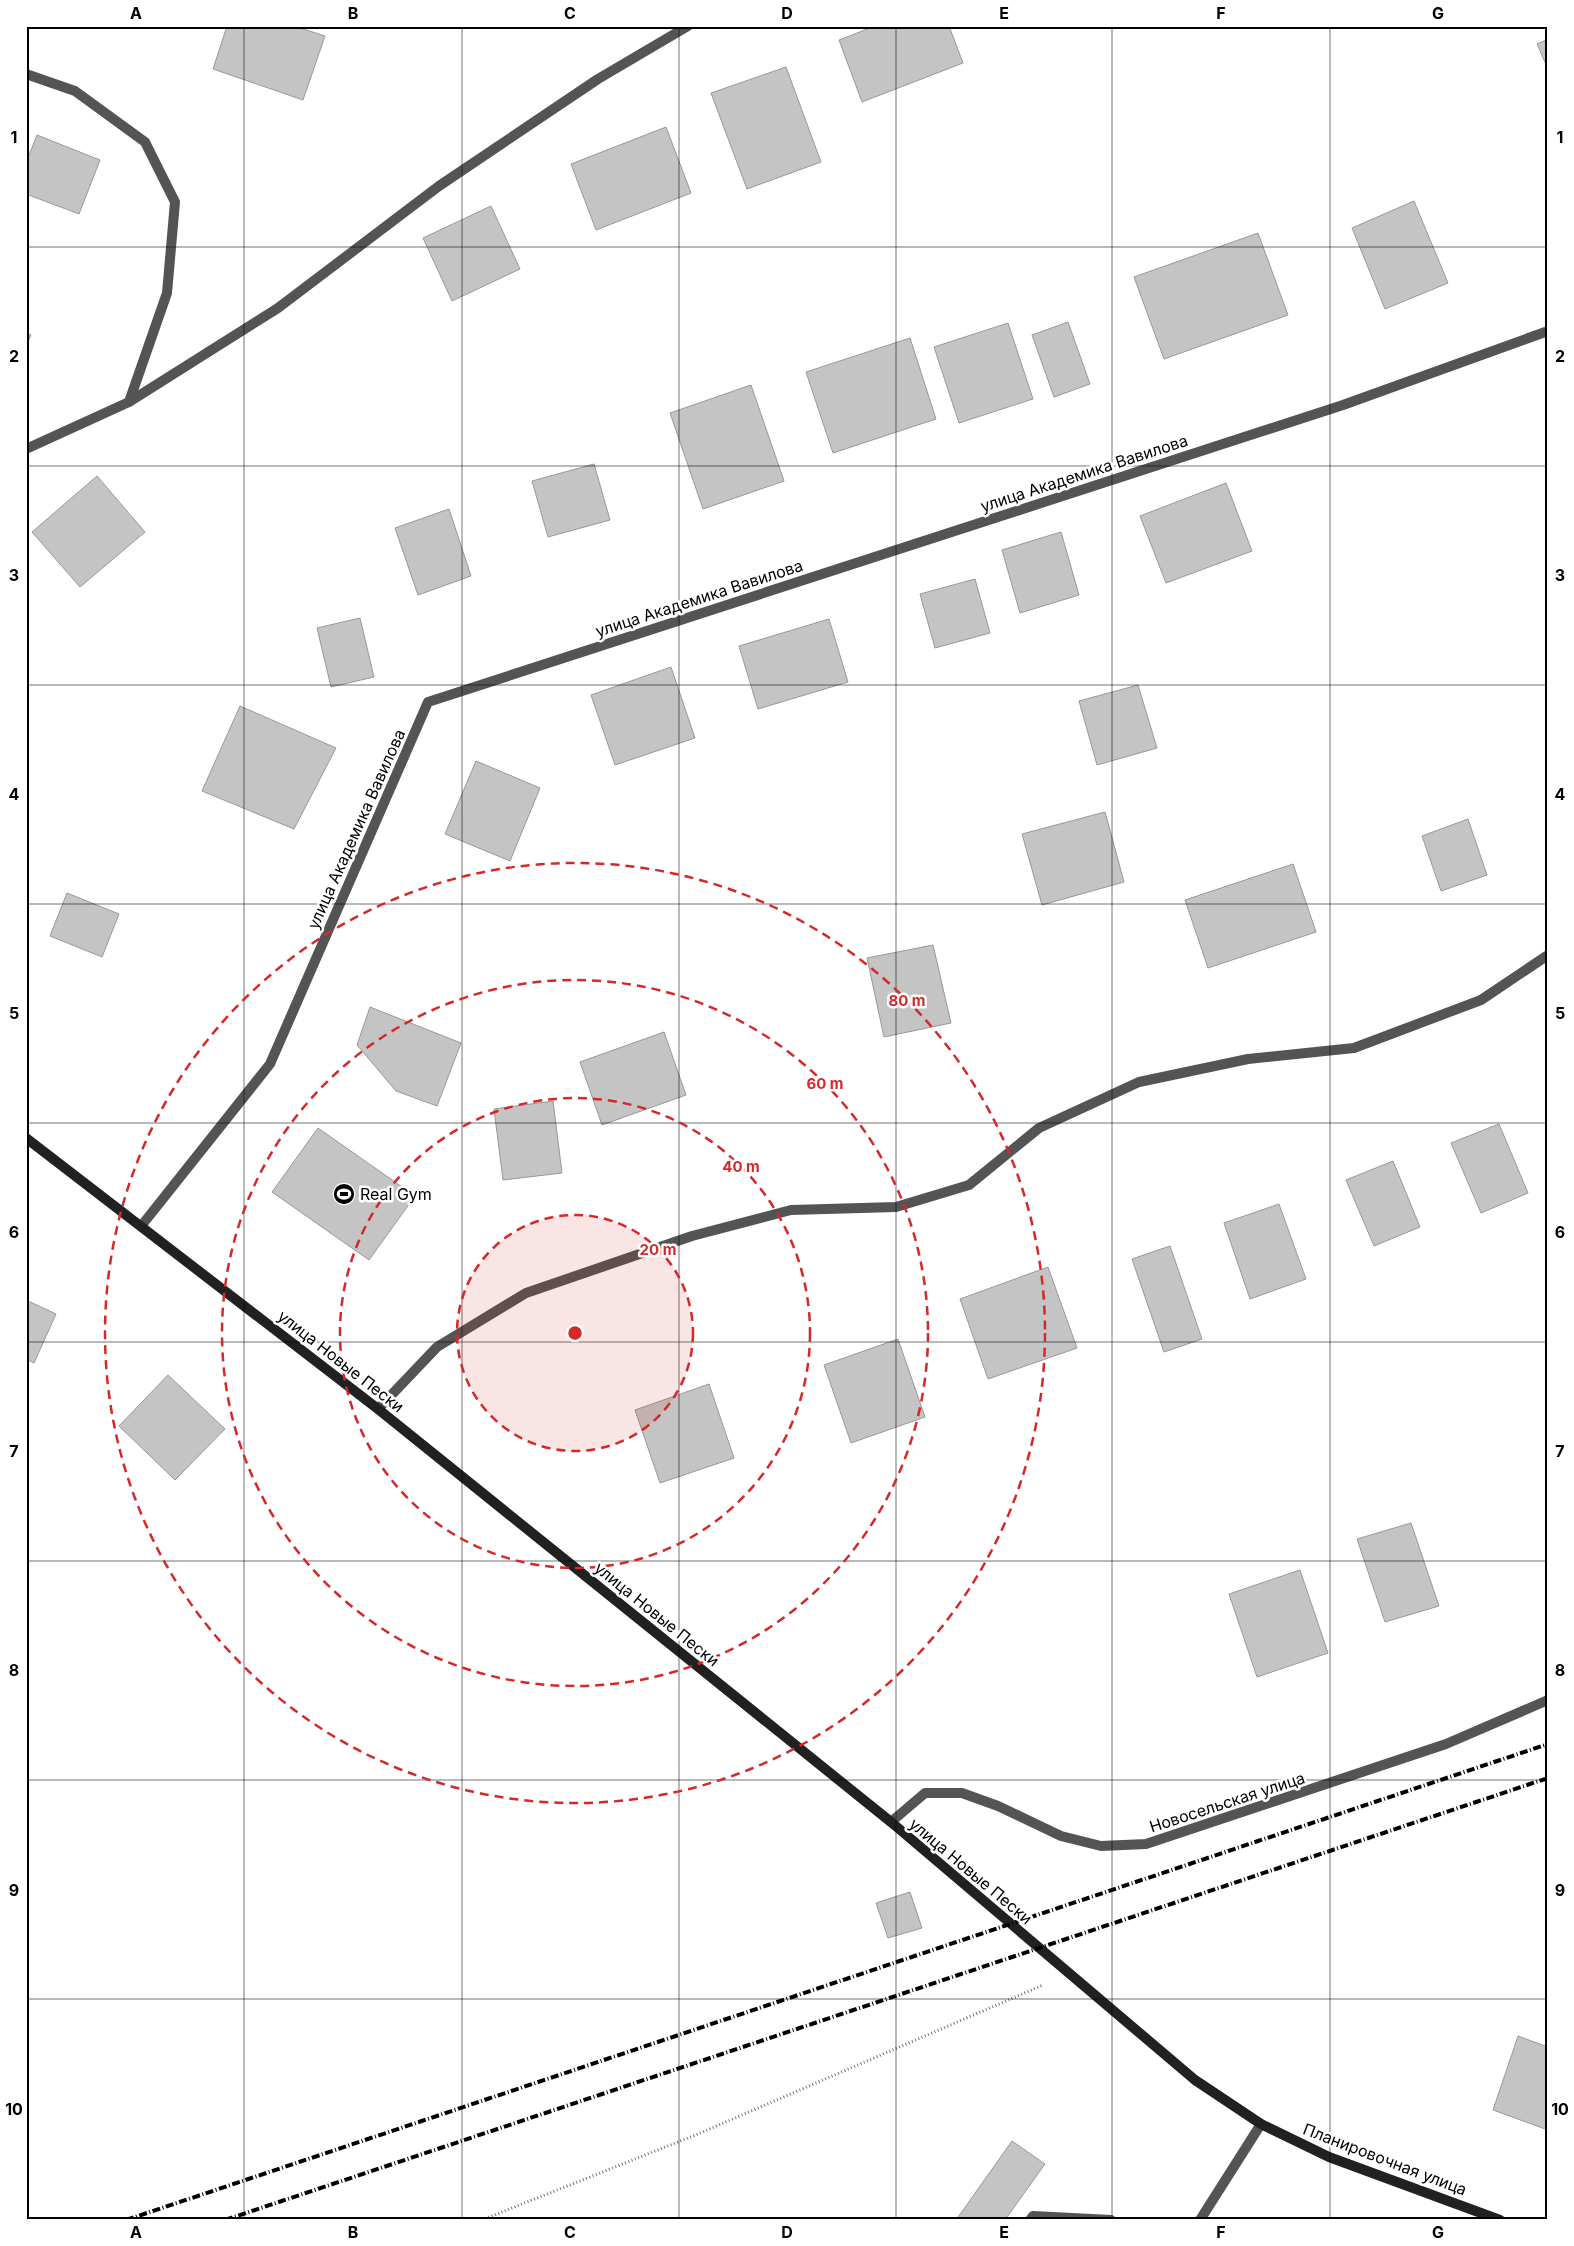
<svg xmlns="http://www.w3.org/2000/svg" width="1574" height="2246" viewBox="0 0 1574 2246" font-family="Inter,sans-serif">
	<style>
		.building { fill: #c4c4c4; stroke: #989898 }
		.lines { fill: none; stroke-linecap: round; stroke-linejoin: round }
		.path { stroke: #767676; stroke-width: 3; stroke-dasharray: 1 2.5; stroke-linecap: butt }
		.service { stroke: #545454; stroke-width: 10 }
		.minor { stroke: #545454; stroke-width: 10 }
		.tertiary { stroke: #545454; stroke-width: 10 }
		.secondary { stroke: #212121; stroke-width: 10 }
		.rail { stroke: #000; stroke-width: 4; stroke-dasharray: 8 2.5 1 2.5; stroke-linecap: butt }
		.grid { fill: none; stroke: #000; stroke-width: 1; stroke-opacity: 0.55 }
		.ring { fill: none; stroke: #d62828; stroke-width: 2.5; stroke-dasharray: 9 6 }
		.labels { text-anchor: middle; stroke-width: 5; stroke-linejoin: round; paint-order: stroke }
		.street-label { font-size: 16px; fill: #000; stroke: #fff }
		.poi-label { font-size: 16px; fill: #000; stroke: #fff; text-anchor: start }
		.centre { fill: #d62828; stroke: #fff; stroke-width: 2.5 }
		.ring-label { font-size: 15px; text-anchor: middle; font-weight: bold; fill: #d62828; stroke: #fff; stroke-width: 5; stroke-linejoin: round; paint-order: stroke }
		.neatline { fill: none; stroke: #000; stroke-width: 2 }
		.grid-label { font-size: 16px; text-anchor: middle; font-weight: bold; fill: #000 }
	</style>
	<rect width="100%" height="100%" fill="#fff"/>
	<path class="building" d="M227,26h67l31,10 -22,64 -90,-31z
		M875,26h74l14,37 -101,39 -23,-62z
		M1548,39v30l-11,-25z
		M786,67l35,95 -74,27 -36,-96z
		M666,127l25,66 -95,37 -25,-66z
		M37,135l63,25 -21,54 -53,-20v-31z
		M1414,201l34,82 -63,26 -33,-81z
		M491,206l29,63 -68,32 -29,-63z
		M1258,233l30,82 -124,44 -30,-82z
		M1068,322l22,62 -36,13 -22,-62z
		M1008,323l25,76 -74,24 -25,-76z
		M26,333l5,2 -5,11z
		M910,338l26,81 -103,34 -27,-81z
		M751,385l33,96 -81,28 -33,-96z
		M594,464l16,56 -62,17 -16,-56z
		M97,476l48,56 -65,55 -48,-55z
		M1226,483l26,68 -86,32 -26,-67z
		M449,509l22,67 -53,19 -23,-67z
		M1061,532l18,63 -59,18 -18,-63z
		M975,579l15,54 -55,15 -15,-54z
		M360,618l14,59 -43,10 -14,-59z
		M829,619l19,63 -90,27 -19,-63z
		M671,667l24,71 -80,27 -24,-70z
		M1138,685l19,63 -60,17 -18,-64z
		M240,706l96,42 -42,81 -92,-38z
		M476,761l64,27 -30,73 -65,-27z
		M1105,812l19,70 -82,23 -20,-71z
		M1468,819l19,56 -46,16 -19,-55z
		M1293,864l23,68 -108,36 -23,-68z
		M67,893l52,21 -17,43 -52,-21z
		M933,945l18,78 -67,14 -17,-79z
		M370,1007l91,36 -24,63 -41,-15 -39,-46z
		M664,1032l22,63 -84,30 -22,-63z
		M553,1101l9,72 -59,7 -9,-71z
		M1499,1124l29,69 -47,20 -30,-70z
		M318,1128l97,68 -46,64 -97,-68z
		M1393,1161l27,66 -46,19 -28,-66z
		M1279,1204l27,75 -56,20 -26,-76z
		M1170,1246l32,93 -38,13 -32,-93z
		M1048,1267l29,81 -89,31 -28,-80z
		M26,1300l30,14 -22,49 -8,-4z
		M898,1339l27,78 -74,26 -27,-78z
		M168,1375l57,54 -50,51 -56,-54z
		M709,1384l25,74 -74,25 -25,-73z
		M1411,1523l28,83 -54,16 -28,-83z
		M1300,1570l28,83 -71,24 -28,-83z
		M910,1892l12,36 -34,10 -12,-35z
		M1518,2036l30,11v83l-55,-20z
		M1012,2141l33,23 -40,56h-49z"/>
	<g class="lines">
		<path class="path" d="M482,2220l216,-86 345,-149"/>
		<path class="service" d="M1030,2220l3,-4 78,4"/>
		<path class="minor" d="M26,74l49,17 70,51 30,60 -8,91 -38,109
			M26,449l103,-47 149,-94 161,-122 159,-107 90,-53
			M142,1225l128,-161 158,-362 915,-297 205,-74
			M378,1409l59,-62 89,-54 166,-57 99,-26 105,-3 73,-22 70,-57 100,-46 109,-23 106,-11 127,-48 67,-45
			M891,1822l34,-29h37l36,13 63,30 40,10 45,-2 300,-100 102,-44"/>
		<path class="tertiary" d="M1200,2220l61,-96"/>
		<path class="secondary" d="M26,1138l352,271 513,413 304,258 66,44 68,33 171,63"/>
		<path class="rail" d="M126,2220l1422,-476
			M225,2220l1323,-442"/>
	</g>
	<path class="grid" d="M244,26v2194M462,26v2194M679,26v2194M896,26v2194M1112,26v2194M1330,26v2194M26,247h1522M26,466h1522M26,685h1522M26,904h1522M26,1123h1522M26,1342h1522M26,1561h1522M26,1780h1522M26,1999h1522"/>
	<circle cx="575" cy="1333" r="118" fill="#d62828" fill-opacity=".12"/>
	<g class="ring">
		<circle cx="575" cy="1333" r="118"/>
		<circle cx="575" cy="1333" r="235"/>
		<circle cx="575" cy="1333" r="353"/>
		<circle cx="575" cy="1333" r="470"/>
	</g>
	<defs>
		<g id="stadium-disc" transform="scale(1.125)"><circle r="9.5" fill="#000" stroke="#fff"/><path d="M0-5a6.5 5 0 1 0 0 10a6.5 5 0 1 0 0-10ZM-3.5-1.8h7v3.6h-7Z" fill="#fff"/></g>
	</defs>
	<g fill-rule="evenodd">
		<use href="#stadium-disc" x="344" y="1194"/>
	</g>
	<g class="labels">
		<g class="street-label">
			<text transform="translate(1084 473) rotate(-18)" y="6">улица Академика Вавилова</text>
			<text transform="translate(699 598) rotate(-18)" y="6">улица Академика Вавилова</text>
			<text transform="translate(356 829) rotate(-66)" y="6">улица Академика Вавилова</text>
			<text transform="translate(341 1361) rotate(38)" y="6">улица Новые Пески</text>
			<text transform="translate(657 1614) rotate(39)" y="6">улица Новые Пески</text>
			<text transform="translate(1227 1802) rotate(-18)" y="6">Новосельская улица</text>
			<text transform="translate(971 1871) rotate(40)" y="6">улица Новые Пески</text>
			<text transform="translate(1385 2159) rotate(21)" y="6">Планировочная улица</text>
		</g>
		<g class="poi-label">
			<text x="360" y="1200">Real Gym</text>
		</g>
	</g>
	<circle cx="575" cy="1333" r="8" class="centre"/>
	<g class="ring-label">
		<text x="907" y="1006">80 m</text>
		<text x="825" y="1089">60 m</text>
		<text x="741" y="1172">40 m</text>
		<text x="658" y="1255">20 m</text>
	</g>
	<rect width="1574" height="2246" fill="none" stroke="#ffffff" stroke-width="55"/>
	<rect x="28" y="28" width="1518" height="2190" class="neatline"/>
	<g class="grid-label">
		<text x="136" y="19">A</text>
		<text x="353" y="19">B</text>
		<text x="570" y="19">C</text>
		<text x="787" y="19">D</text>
		<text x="1004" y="19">E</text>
		<text x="1221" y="19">F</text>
		<text x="1438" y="19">G</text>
		<text x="14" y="143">1</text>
		<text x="1560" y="143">1</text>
		<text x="14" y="362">2</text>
		<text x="1560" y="362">2</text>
		<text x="14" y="581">3</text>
		<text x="1560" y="581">3</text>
		<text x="14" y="800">4</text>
		<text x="1560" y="800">4</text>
		<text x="14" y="1019">5</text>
		<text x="1560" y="1019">5</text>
		<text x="14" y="1238">6</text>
		<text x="1560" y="1238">6</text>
		<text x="14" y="1457">7</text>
		<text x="1560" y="1457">7</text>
		<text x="14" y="1676">8</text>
		<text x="1560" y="1676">8</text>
		<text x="14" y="1896">9</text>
		<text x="1560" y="1896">9</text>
		<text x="14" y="2115">10</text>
		<text x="1560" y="2115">10</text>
		<text x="136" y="2238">A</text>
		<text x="353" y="2238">B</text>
		<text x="570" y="2238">C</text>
		<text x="787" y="2238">D</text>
		<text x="1004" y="2238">E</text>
		<text x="1221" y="2238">F</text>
		<text x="1438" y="2238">G</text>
	</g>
</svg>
